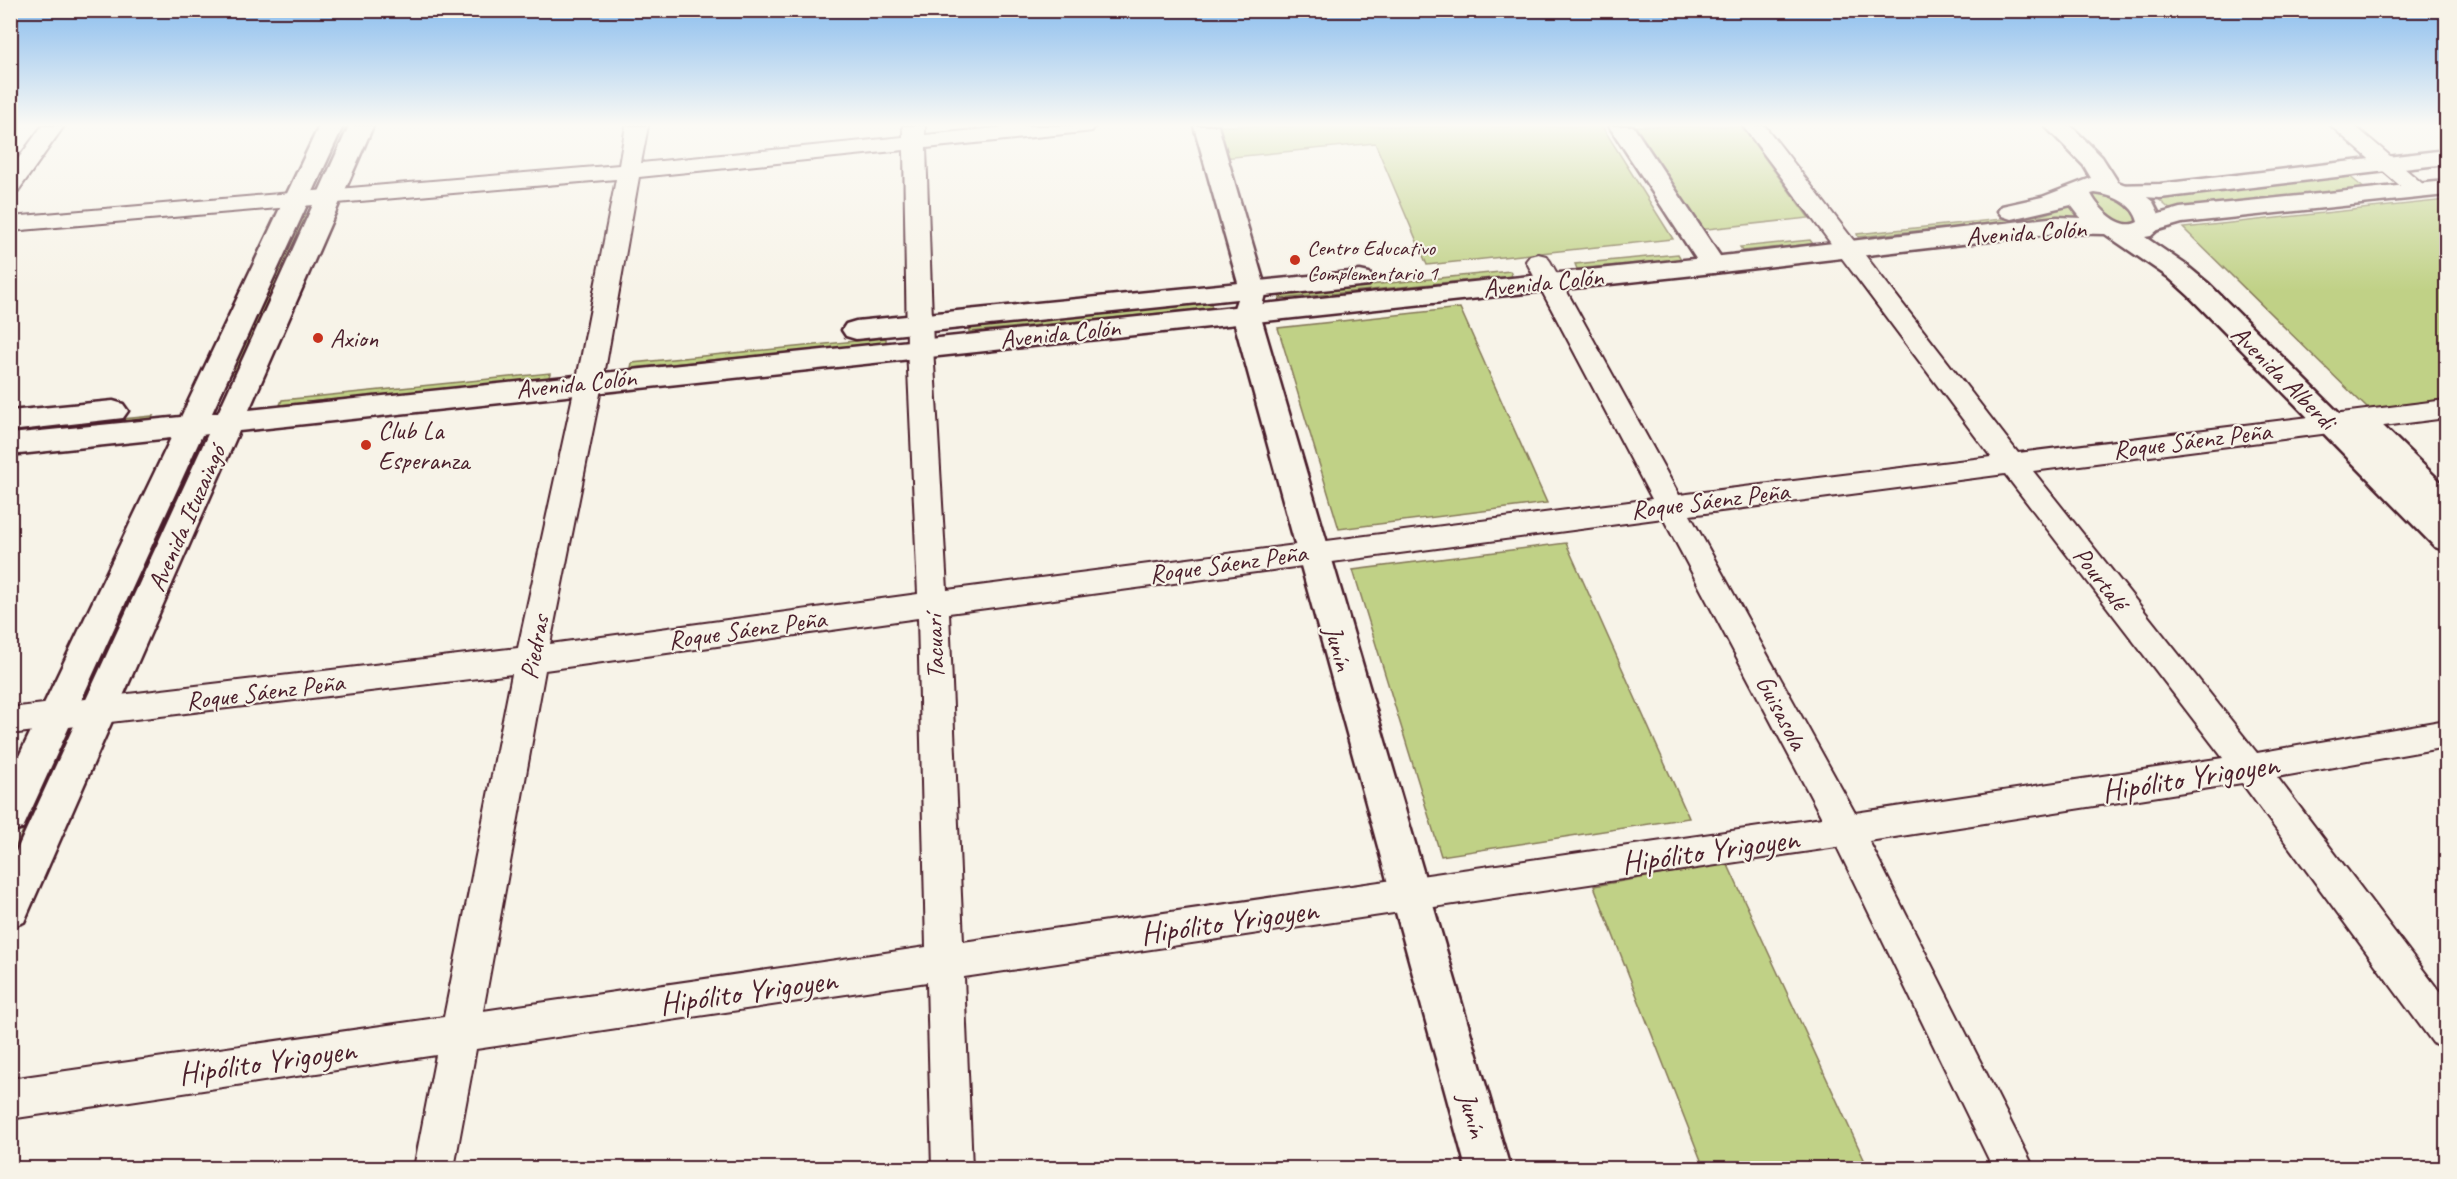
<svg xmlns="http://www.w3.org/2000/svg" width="2457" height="1179" viewBox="0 0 2457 1179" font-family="Caveat,sans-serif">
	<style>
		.green { fill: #c0d186; stroke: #857858; stroke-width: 1.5 }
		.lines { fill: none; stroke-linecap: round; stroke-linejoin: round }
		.minor-casing { stroke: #4a1f2b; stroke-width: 4 }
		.tertiary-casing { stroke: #4a1f2b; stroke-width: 5 }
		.secondary-casing { stroke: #4a1f2b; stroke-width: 5 }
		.minor { fill: #f7f3e8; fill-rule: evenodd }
		.tertiary { fill: #f7f3e8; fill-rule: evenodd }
		.secondary { fill: #f7f3e8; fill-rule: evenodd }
		.poi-dot { fill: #c8321e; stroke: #f7f3e8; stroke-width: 2 }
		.labels { text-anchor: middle; stroke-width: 4.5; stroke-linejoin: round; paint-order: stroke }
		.far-poi-label { font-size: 22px; fill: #4a1f2b; stroke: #f7f3e8; text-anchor: start }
		.street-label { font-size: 26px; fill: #4a1f2b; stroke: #f7f3e8 }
		.poi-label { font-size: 26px; fill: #4a1f2b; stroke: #f7f3e8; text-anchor: start }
		.near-street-label { font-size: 32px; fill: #4a1f2b; stroke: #f7f3e8 }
	</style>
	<rect width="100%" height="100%" fill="#f7f3e8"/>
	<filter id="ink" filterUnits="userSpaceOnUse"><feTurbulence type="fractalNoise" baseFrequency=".0167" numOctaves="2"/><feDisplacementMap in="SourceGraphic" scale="12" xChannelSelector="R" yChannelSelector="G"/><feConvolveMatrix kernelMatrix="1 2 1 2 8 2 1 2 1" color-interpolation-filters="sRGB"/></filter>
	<g filter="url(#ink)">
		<path class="green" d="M1213,126h389l71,113 -246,26 -52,-122 -152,15z
			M1631,126h110l68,92 -111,12z
			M2348,175l18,15 -129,15 -51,1 -13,6 -19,-17z
			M2094,190l29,7 20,23 -17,7 -27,-15 -9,-20z
			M2446,200v199l-78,10 -185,-181z
			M2071,206l15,15 -38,-4 -190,20 -1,-3 184,-19z
			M308,214l-72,160h-7l73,-159z
			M1810,240l3,4 -70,7 -3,-4z
			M1678,254l3,5 -104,10 -2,-5z
			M1510,271l2,5 -232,23 -1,-5z
			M1211,303l1,5 -243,24v-5z
			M1460,308l87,195 -208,26 -61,-201z
			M886,338v5l-255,25 1,-5z
			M550,373l-1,5 -269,27 2,-5z
			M153,416l-3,5 -139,14v-5z
			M205,445l-103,229 -9,1 105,-229z
			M1566,543l123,275 -248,38 -88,-286z
			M71,743l-60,134v-20l51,-113z
			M1727,863l141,305h-164l-110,-282z"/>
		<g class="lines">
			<g class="minor-casing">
				<path id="minor" d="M42,126h22l-46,65 -8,2v-23z
					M626,126h22l-7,37 262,-26v-11h22v9l92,-9h78l-3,5 -8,1 -158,16 7,199 14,243 705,-91 -126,-238 4,-5 8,-2 8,2 4,5 129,234 312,-38 -248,-331h22l253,327 428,-53v18l-413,53 224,282 189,-33v27l-169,30 169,223v48l-13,-5 -191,-260 -373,58 165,327h-41l-156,-321 -873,130 8,191h-40l-5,-186 -451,67 -22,119h-40l22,-113 -426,64v-40l434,-62 68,-343 -502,60v-26l508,-60 63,-289 35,-180 -606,52v-14l609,-52zM904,150l3,197 11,247 -368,50 57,-285 32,-182zM2005,474l218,284 -368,55 -165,-298zM1663,518l159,300 -859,124 -14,-329zM918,618l8,329 -443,64 62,-341z
					M2331,126h24l76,65 -3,5h-16z"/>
			</g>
			<g class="tertiary-casing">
				<path id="tertiary" d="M1194,126h24l48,164 -6,24 250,854h-44l-234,-854 8,-24z
					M1609,126h24l93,139 -4,6 -9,2 -9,-2z
					M2446,150v14l-286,34 -50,-3 -3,-5 3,-5 50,-1z
					M2446,181v14l-264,28 -31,9 -9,-3 -4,-5 4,-5 38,-11z"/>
			</g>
			<g class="secondary-casing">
				<path id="secondary" d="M319,126h24l-131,287h6l131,-287h24l-124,284 1464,-153 344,-40 24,1 -10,-13 -60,14 -9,-3 -4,-5 4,-5 40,-9 49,-19 -7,-12 -39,-40h26l31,31 16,25 20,8 15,12 11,22 -13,12 -6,1 41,28 23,19 145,144 3,-6 11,-3 11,3 67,65v29l-4,-1 4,5v31l-11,-4 -246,-251 -21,-19 -63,-43 -48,-1 -344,40 -1474,158 -215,491 -14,5v-62l198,-431 -6,1 -179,393 -13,4v-57l161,-337 -161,17v-21l171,-17zM2095,193c17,2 39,10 43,29 -17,10 -40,-14 -47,-28z
					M1360,271l9,2 4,6 -4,6 -513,54 -10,-3 -4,-6 4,-6 10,-3z
					M113,401l10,3 5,7 -5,7 -113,13v-20z"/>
			</g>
			<use href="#minor" class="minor"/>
			<use href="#tertiary" class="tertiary"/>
			<use href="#secondary" class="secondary"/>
		</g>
	</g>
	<linearGradient id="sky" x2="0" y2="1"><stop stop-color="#8abdee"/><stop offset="0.43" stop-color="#fbfaf5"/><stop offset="1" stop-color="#fbfaf5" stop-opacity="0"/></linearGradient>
	<rect width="2457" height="291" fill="url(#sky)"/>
	<g class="poi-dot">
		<circle cx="1295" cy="260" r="6"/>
		<circle cx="318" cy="338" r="6"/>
		<circle cx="366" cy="445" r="6"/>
	</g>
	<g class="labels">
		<g class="far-poi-label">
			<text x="1307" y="255">Centro Educativo<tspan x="1307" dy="25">Complementario 1</tspan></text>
		</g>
		<g class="street-label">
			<text transform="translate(2026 232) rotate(-4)" y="9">Avenida Colón</text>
			<text transform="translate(1543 282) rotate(-6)" y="9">Avenida Colón</text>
			<text transform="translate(1060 333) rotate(-6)" y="9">Avenida Colón</text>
			<text transform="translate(2284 377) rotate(45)" y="9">Avenida Alberdi</text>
			<text transform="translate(576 383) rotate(-6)" y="9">Avenida Colón</text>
			<text transform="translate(2192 440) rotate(-7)" y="9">Roque Sáenz Peña</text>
			<text transform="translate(1710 500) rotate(-7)" y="9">Roque Sáenz Peña</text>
			<text transform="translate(186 518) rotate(-66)" y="9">Avenida Ituzaingó</text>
			<text transform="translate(1228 563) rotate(-8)" y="9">Roque Sáenz Peña</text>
			<text transform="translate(2101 578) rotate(52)" y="9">Pourtalé</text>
			<text transform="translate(747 629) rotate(-8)" y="9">Roque Sáenz Peña</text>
			<text transform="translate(534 647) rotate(-79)" y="9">Piedras</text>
			<text transform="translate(934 647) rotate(-92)" y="9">Tacuarí</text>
			<text transform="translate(1339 648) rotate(74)" y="9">Junín</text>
			<text transform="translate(265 691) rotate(-7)" y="9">Roque Sáenz Peña</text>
			<text transform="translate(1782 712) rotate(62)" y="9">Guisasola</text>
			<text transform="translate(1473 1115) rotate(74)" y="9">Junín</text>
		</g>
		<g class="poi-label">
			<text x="330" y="347">Axion</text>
			<text x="378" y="439">Club La<tspan x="378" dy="30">Esperanza</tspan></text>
		</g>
		<g class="near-street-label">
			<text transform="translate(2190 777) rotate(-9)" y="11">Hipólito Yrigoyen</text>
			<text transform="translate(1710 850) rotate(-8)" y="11">Hipólito Yrigoyen</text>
			<text transform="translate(1229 921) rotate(-8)" y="11">Hipólito Yrigoyen</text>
			<text transform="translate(748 991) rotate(-8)" y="11">Hipólito Yrigoyen</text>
			<text transform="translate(267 1061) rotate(-8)" y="11">Hipólito Yrigoyen</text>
		</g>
	</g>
	<rect width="2457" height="1179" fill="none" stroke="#f7f3e8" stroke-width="36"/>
	<rect x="18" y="18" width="2421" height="1143" fill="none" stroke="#4a1f2b" stroke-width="2" filter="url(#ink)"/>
</svg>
